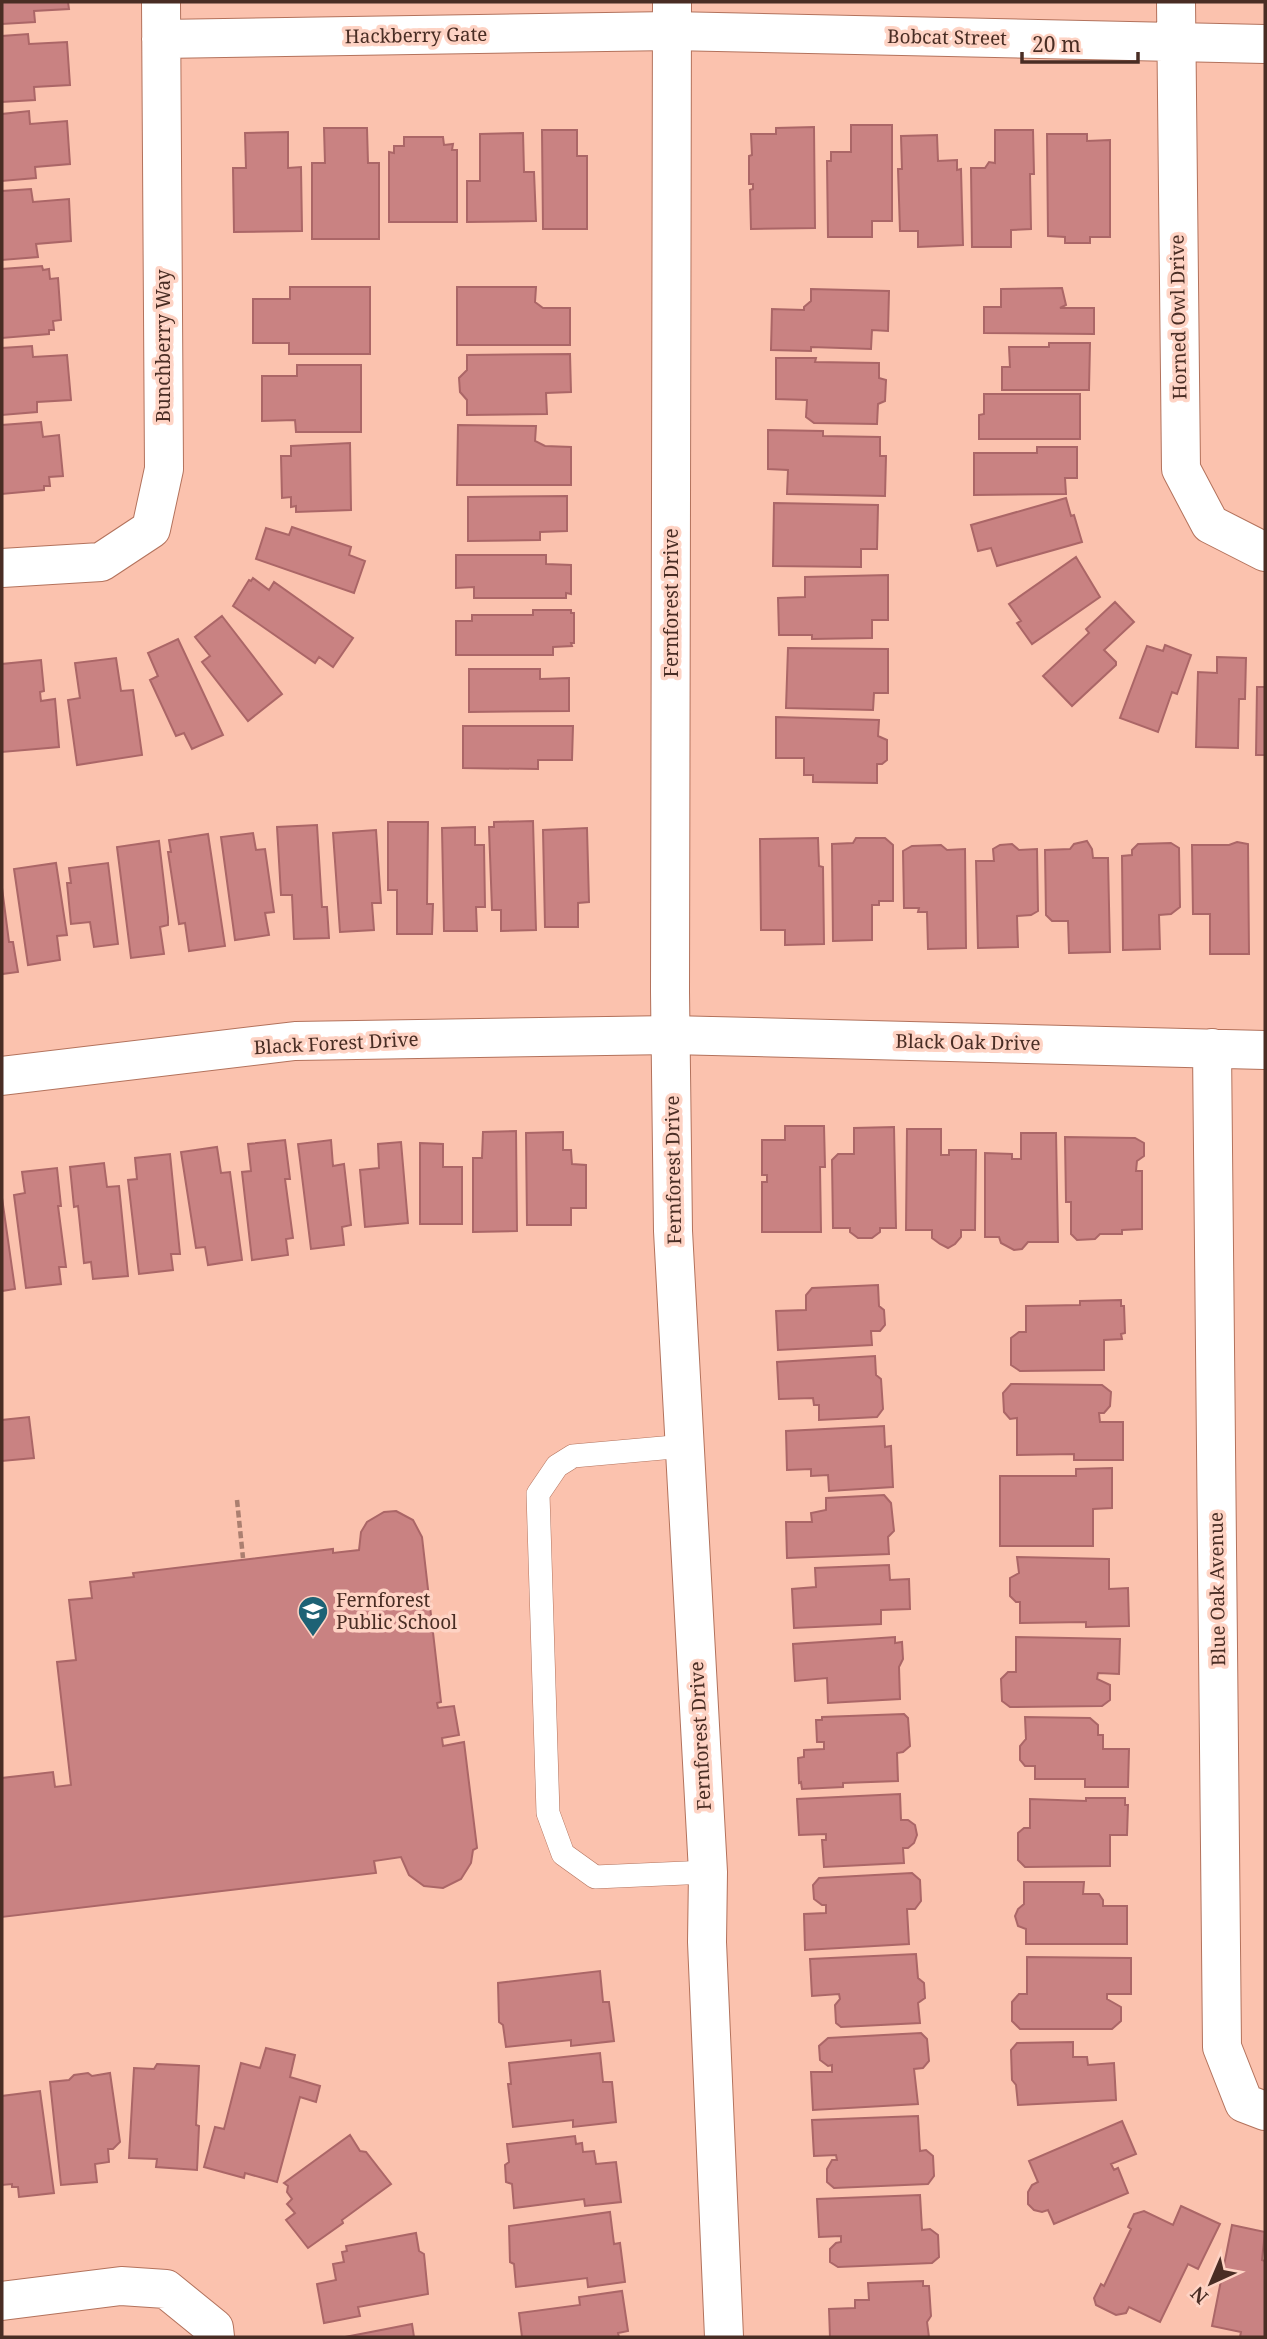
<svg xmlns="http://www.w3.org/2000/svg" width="1267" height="2339" viewBox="0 0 1267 2339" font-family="'Noto Serif',serif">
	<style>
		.building { fill: #c98282; stroke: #ab6667; stroke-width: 2 }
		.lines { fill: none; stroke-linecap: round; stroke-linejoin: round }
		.service-casing { stroke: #b3725c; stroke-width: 24 }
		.minor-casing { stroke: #b3725c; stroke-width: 40 }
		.tertiary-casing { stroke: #b3725c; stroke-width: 40 }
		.path { stroke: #ab7f70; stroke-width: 4.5; stroke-dasharray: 7 3.5; stroke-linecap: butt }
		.service { stroke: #fff; stroke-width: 23 }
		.minor { stroke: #fff; stroke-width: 38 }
		.tertiary { stroke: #fff; stroke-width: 38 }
		.labels { text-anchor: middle; stroke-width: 7; stroke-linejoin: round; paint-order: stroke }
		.street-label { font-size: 19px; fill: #492d24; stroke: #fed3c4 }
		.poi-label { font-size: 19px; fill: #492d24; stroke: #fed3c4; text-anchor: start }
	</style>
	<rect width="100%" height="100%" fill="#fbc2ae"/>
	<path class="building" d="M2,2h66l1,7 -35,2 1,11 -33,2z
		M28,34l1,10 38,-2 3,43 -36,2 1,13 -33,2v-66z
		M29,111l1,13 37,-3 3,43 -35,3 1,11 -34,3v-67z
		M851,125h41v96h-20v16h-44l-1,-76h4v-9h20z
		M814,127l1,101 -64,1 -1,-39 3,-1v-5h-4v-28l3,-1 -1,-21h25v-6z
		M324,128h43l1,35h11v76h-67v-76h13z
		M542,130h35v26h10v73h-44z
		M995,130h38l1,44h-4l1,55 -20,1v17h-39l-1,-79h14l4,-6 6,1z
		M288,132v36l13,-1 1,64 -68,1 -1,-64h13l-1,-35z
		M523,133l1,39h10l2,49 -69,1v-41h13v-47z
		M1047,134h40v7l23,-1v97h-20v6h-25v-6l-17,-1z
		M937,135l1,26 19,-1v10l4,-1 2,76 -45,2v-16h-18l-2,-62h4l-1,-33z
		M404,137h39l1,8 9,-1 -1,6h5v72h-68v-70l5,1v-7h10z
		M31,189l2,13 36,-3 2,42 -35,3 2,13 -36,3v-69z
		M42,266l1,4 6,-1 1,10 8,-1 3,42 -8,1 1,9h-5v4l-47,4v-69z
		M290,287h80v67h-81v-11h-36v-44h37z
		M457,287h79l-1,15 8,6h27v37h-113z
		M1062,288l4,17 -6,3h34v26l-110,-1v-26h17v-18z
		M811,289l78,2 -1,40 -16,-1 -1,19 -60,-2v4l-40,-1 1,-41 32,1v-3l7,-6z
		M1049,343h41l-1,47h-87v-23h8l-1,-20h40z
		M32,346l1,11 34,-2 4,45 -34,2v10l-35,3v-67z
		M570,354l1,38 -25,1 1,21 -80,1v-15l-7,-8 -1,-14 8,-8v-15z
		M776,358h40l-1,4 64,1v15l7,2 -1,21 -7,3 -1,20 -63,-1 -8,-6 1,-17 -31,-1z
		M297,365h64v67h-65l-1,-12 -33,1v-45h35z
		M984,394h96v45h-101v-24l5,-1z
		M41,422l2,15 16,-2 4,41 -14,1 1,9h-6v4l-42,4v-69z
		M458,425l78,1 -1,15 10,5 26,1v38h-114z
		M768,430l55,1v5l57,1v19h6l-1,40 -98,-2 1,-24 -20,-1z
		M350,443l1,67 -55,2v-6l-5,1v-10l-9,1 -1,-42h10v-10z
		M1037,447h40v31h-12l1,16 -92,1v-42h63z
		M567,496v35l-27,1v8l-72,1v-44z
		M1066,498l5,18 3,-1 8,27 -85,24 -6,-18 -13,3 -7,-26z
		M774,503l104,2 -1,44h-16v18l-88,-1z
		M292,527l59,20 -2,8 16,6 -11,32 -98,-34 10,-31 23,7z
		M456,555h90v9l25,1v29l-5,-1v5h-92v-11l-18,1z
		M1076,557l24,40 -68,47 -15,-21 4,-2 -12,-17z
		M888,575v45h-16v18l-60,1v-4h-33l-1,-37 27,-1v-20z
		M253,578l16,12 5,-8 79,56 -20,29 -14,-10 -4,6 -82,-57 16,-26 2,1z
		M1115,602l19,20 -30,28 12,12v3l-44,41 -29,-30 46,-43 -3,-4z
		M533,610h38v3h3v30h-3l1,3 -19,1v8h-97v-34h16v-6h61z
		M222,616l60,78 -34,27 -46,-59 8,-6 -15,-19z
		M178,639l45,96 -31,14 -8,-16 -8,3 -26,-56 8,-4 -10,-23z
		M1165,645l26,10 -14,39 -5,-2 -14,40 -38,-14 27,-72 16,5z
		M788,648l100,1v44h-14l-1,17 -87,-2z
		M1217,657l29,1 -1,41h-6l-1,49 -42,-1 2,-75 19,1z
		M116,658l5,33 12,-1 9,65 -65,10 -9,-65 12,-2 -5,-35z
		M41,660l3,31 -4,1 1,9 14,-2 4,48 -57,5v-88z
		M469,669h71v10l29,-1v33l-100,1z
		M1257,687h8v68h-9z
		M776,717l103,3 -1,16 9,4v20l-5,4h-5v19l-64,-1v-7h-9v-17h-28z
		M463,726h110l-1,34h-34v9l-75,-1z
		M533,821l3,109 -35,1v-21h-9l-3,-83h5v-5z
		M388,822h40l-1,82h6l-1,30h-35v-44h-9z
		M317,825l5,82h5l2,31 -35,1 -2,-44h-11l-4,-68z
		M475,827v18h9l1,62h-9l1,24h-33l-2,-103z
		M587,828l2,74 -11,1v24h-33l-2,-97z
		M376,830l5,73h-9l2,27 -34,2 -7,-99z
		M253,833l3,17 9,-1 9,63 -9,1 4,22 -34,5 -14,-103z
		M208,834l17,112 -36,5 -4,-28 -6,1 -11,-72h3l-2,-12z
		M818,838l1,28 4,1 1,77 -39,1v-15h-24l-1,-91z
		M856,838h29l8,7v56h-14v4h-7v35l-39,1 -1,-97 21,-1z
		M159,841l9,76v8l-8,2 4,27 -33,4 -14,-111z
		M1087,841l5,8 1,9h15l2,94 -41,1 -1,-32h-16l-6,-6 -1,-65 25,-1 4,-5z
		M1237,842l11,2 1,110h-39v-40h-17l-1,-69h37z
		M1171,843l8,5 1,59 -9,7 -12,1 1,34 -37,1 -1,-94 10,-1v-5l6,-6z
		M1012,844l7,6 18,-1 1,62 -7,4 -14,1 1,31 -40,1 -2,-87h18l-1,-12 7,-4z
		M941,845l6,5 18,-1 1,99 -38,1 -1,-37h-9l1,-4h-15l-1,-57 9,-5z
		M56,863l11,72 -10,1 3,24 -32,5 -14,-96z
		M108,863l10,81 -24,3 -4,-25 -19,2 -4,-41h4l-2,-15z
		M2,888l7,54h4l5,30 -16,2z
		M785,1126h39l1,41h-5l1,65h-59v-50h5v-7h-5v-35h23z
		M894,1127l2,101h-16v4l-8,6h-14l-8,-6v-4h-17l-1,-68 6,-6h16v-26z
		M907,1129h34v26h8v-5h27l-1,80h-14v7l-6,7 -7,4 -8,-4 -8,-6v-8h-26z
		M516,1131l1,100 -44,1v-74h9l1,-26z
		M563,1132v18h8l1,14 14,1v43h-15v17h-44l-1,-92z
		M1021,1133h35l2,109h-30l-6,7 -8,1 -13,-7 -2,-6h-14v-84l27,1v5h9z
		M1065,1137l70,1 9,5v13l-7,5 -1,10h6v58l-20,1v4h-22l-5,5 -18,1 -6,-6v-32h-5z
		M285,1140l5,39h-5l8,59 -7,1 2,16 -36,5 -10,-88 9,-1 -3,-27z
		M331,1140l2,26 11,-2 7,61 -9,2 2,18 -33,4 -13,-105z
		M401,1142l7,81 -43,4 -5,-57 19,-2 -1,-24z
		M420,1143l23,1v23h19v57h-42z
		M217,1147l4,26 9,-1 12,88 -34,5 -3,-18 -9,1 -15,-96z
		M170,1154l10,100h-9l2,16 -34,4 -11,-94 9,-1 -2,-21z
		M104,1163l3,24 12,-1 9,90 -35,3 -2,-17 -7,1 -6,-57 -4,1 -4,-40z
		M57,1168l4,38h-3l8,61h-7l2,17 -35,4 -12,-93 11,-2 -3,-21z
		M2,1198l13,91 -13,2z
		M878,1285l1,21 5,4 1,15 -5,6h-9l1,14 -94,5 -2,-39 30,-1v-15l6,-7z
		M1121,1300v6h3l1,27 -4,1 1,5 -18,1v30l-84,1 -9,-6v-27l8,-6h7v-26l54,-1v-4z
		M875,1356l1,19 5,4 2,30 -6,8 -58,3v-15h-5l-1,-7 -34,1 -2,-37z
		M1011,1384l91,1 9,7 -1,14 -6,7h-5l1,9h23v38h-49v-6l-57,1v-37l-7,1 -6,-7 -1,-19z
		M29,1417l5,41 -32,3v-41z
		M884,1426l1,21 6,-1 2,41 -64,4 -1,-16 -17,1v-7l-24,1 -1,-39z
		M1112,1468v40l-19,1v37h-93v-70h76v-7z
		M884,1495l7,8 3,28 -6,6 1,17 -102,4 -1,-36h26l-1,-9 15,-3v-12z
		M396,1511l17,9 9,17 19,165 -4,1 1,5 16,-2 5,29 -17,3 1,8 21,-4 13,106 -4,2 -2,13 -10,16 -18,9 -19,-2 -15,-11 -8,-18 -27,4 2,12 -374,44v-139l51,-6 2,15 16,-2 -14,-123 19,-2 -7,-60 23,-2 -2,-16 44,-5 -1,-4 200,-24v4l26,-3 2,-18 6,-10 17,-10z
		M1017,1557l92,2v30l19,-1 1,38 -43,1v-5l-66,1v-21h-4l-6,-6v-18l9,-5z
		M889,1565l1,15 19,-1 1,30 -29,1v14l-87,4 -2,-39 24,-2 -1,-19z
		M895,1637v6l7,-1 1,17 -4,8 1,32 -72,4 -1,-25 -32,3 -2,-37z
		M1016,1637l104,2 -1,35 -21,-1 -1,6 13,6v15l-8,6 -92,1 -8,-6 -1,-22 7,-7h8z
		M904,1714l4,4 2,28 -7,6 -6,1 1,28 -55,2v4l-41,2 -1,-7 -2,1 -1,-25 6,-1v-7l20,-1v-7h-7l-1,-22h6v-3z
		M1025,1717l65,1 8,7v10h5v14h26l-1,38h-43v-8h-50v-13h-10l-5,-6v-14l6,-7z
		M900,1794l1,26h7l7,5 2,10 -3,8 -6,5h-5l1,15 -80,4 -2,-27h4v-6l-27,1 -2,-36z
		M1086,1798h39v7h3l-1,30h-17v31l-85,1 -7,-7v-27l6,-5h6v-29l56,2z
		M912,1873l8,7 1,21 -6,8h-8l2,35 -104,6 -1,-36 22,-1v-8h-4l-8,-6 -1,-14 6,-7z
		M1024,1882h60l-1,12h16l4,6v6h24v38h-101v-15l-8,-3 -3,-10 3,-7 6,-5z
		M916,1954l2,24 6,5 1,15 -7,5 2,20 -79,4 -5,-4 -1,-18 5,-6 -1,-5 -27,2 -2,-37z
		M1027,1957l104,1v36h-24v5l14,8v14l-9,8h-92l-8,-8v-19l7,-8h8z
		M600,1971l3,31h6l5,39 -43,5v-6l-65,7 -3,-22 -4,-3 -1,-39z
		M921,2033l6,6 2,22 -6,7 -9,1 4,35 -105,6 -2,-38h21v-7l-4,1 -8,-6 -1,-14 9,-8z
		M1073,2042v15h14l1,8 26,-2 2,37 -98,5 -2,-20 -4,-5 -1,-30 6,-7z
		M266,2048l29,7 -5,22 30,9 -4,16 -16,-5 -23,85 -32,-9 -1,5 -40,-11 11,-40 9,2 17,-66 19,5z
		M600,2053l3,29h9l4,40 -43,5v-7l-60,7 -5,-43h3l-2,-21z
		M157,2064l42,2 -3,59 3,1 -2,44 -41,-3 1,-8 -28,-1 5,-90 20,1z
		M88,2073l4,3 18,-3 10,69 -7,7h-5l1,13 -14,2 2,18 -36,3 -11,-103 19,-2 5,-5z
		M40,2091l14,102 -35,4 -1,-10h-6v-3l-10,1v-89z
		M918,2116l2,35 6,-1 7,6 1,20 -6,8 -94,4 -7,-6v-13l5,-9h5l-1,-5 -22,1 -2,-36z
		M1122,2121l14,33 -25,10 3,6 4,-2 10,25 -74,31 -6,-14 -6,2 -8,-2 -6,-6v-12l4,-7 6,-3 -9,-21z
		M350,2135l10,16 6,1 25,32 -49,36 1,3 -35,25 -22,-28 9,-7 -8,-9 5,-5 -5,-7 1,-6 -4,-3z
		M575,2136l1,8 6,-1 1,9 11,-1 2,13 20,-2 5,40 -36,4 -1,-7 -70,9 -2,-24 -6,-2 -1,-17 4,-3 -2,-18z
		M920,2195l2,35 8,-1 8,6 1,22 -7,6 -94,4 -8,-5v-13l6,-6 5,-1v-6l-22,1 -2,-38z
		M1181,2206l39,18 -22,45 -10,-5 -28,58 -31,-15 -3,6 -10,2 -20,-10 -2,-7 7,-14 3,2 27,-57 -3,-2 6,-13 10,-3 29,14z
		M610,2212l4,32 6,-1 5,39 -37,5 -1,-9 -71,9 -2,-23 -4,-2 -1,-36z
		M1232,2225l33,7 -3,28 3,1v76h-25l1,-5 -29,-6z
		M416,2233l3,18 5,3 4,40 -70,13 2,9 -36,7 -7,-39 19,-4 -3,-16 11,-2 -2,-10 5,-1 -1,-5z
		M923,2281v5h6l2,30 -4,6 2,15h-99l-1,-28 26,-1v-8h14l-1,-17z
		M622,2291l6,40 -10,2 1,4h-97l-3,-24 61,-8 -1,-8z
		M412,2324l2,13h-69z"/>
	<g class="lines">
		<g class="service-casing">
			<path id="service" d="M685,1446l-112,10 -16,10 -19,28 10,319 15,41 32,23 113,-5"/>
		</g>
		<g class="minor-casing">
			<path id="minor" d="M1176,2l5,467 29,55 55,28
				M161,39l510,-8 594,13
				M2,568l99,-6 50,-33 13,-60 -3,-467
				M1212,1048l10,999 22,56 21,8
				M2,1076l293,-35 376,-6 594,15
				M2,2301l119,-15 45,3 48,39 1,9"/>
		</g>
		<g class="tertiary-casing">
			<path id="tertiary" d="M672,2l-2,990 3,239 35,641 -1,70 17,395"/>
		</g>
		<path class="path" d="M237,1500l6,58"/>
		<use href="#service" class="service"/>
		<use href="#minor" class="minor"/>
		<use href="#tertiary" class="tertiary"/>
	</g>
	<defs>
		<g id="school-pin" transform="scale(1.575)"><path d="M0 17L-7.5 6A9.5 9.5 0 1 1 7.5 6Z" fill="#1e6275" stroke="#fed3c4"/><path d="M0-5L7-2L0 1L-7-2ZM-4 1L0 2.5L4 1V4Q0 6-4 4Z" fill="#fff"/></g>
	</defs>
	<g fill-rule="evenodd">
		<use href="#school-pin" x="313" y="1611"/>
	</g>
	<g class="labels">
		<g class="street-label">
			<text transform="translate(416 35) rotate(-1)" y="7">Hackberry Gate</text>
			<text transform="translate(947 37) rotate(1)" y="7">Bobcat Street</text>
			<text transform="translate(1178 317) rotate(-91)" y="7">Horned Owl Drive</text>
			<text transform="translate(163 346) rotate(-90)" y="7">Bunchberry Way</text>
			<text transform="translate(671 603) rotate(-90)" y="7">Fernforest Drive</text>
			<text transform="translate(968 1042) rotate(1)" y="7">Black Oak Drive</text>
			<text transform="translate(336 1043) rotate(-3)" y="7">Black Forest Drive</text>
			<text transform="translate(673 1170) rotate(-91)" y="7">Fernforest Drive</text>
			<text transform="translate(1217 1589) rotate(-91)" y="7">Blue Oak Avenue</text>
			<text transform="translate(700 1736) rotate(-93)" y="7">Fernforest Drive</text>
		</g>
		<g class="poi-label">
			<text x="336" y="1607">Fernforest<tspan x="336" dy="22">Public School</tspan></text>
		</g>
	</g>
	<rect width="1267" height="2339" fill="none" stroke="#492d24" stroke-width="7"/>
	<g transform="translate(1211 2283) rotate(224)" stroke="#fed3c4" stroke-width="5" paint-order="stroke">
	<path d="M0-5L12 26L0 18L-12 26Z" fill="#492d24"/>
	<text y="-10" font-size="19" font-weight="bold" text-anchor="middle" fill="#492d24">N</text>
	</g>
	<path d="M1022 52v10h116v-10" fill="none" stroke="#492d24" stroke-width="3.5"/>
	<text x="1032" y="52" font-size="21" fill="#492d24" stroke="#fed3c4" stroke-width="5" paint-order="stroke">20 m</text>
</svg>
